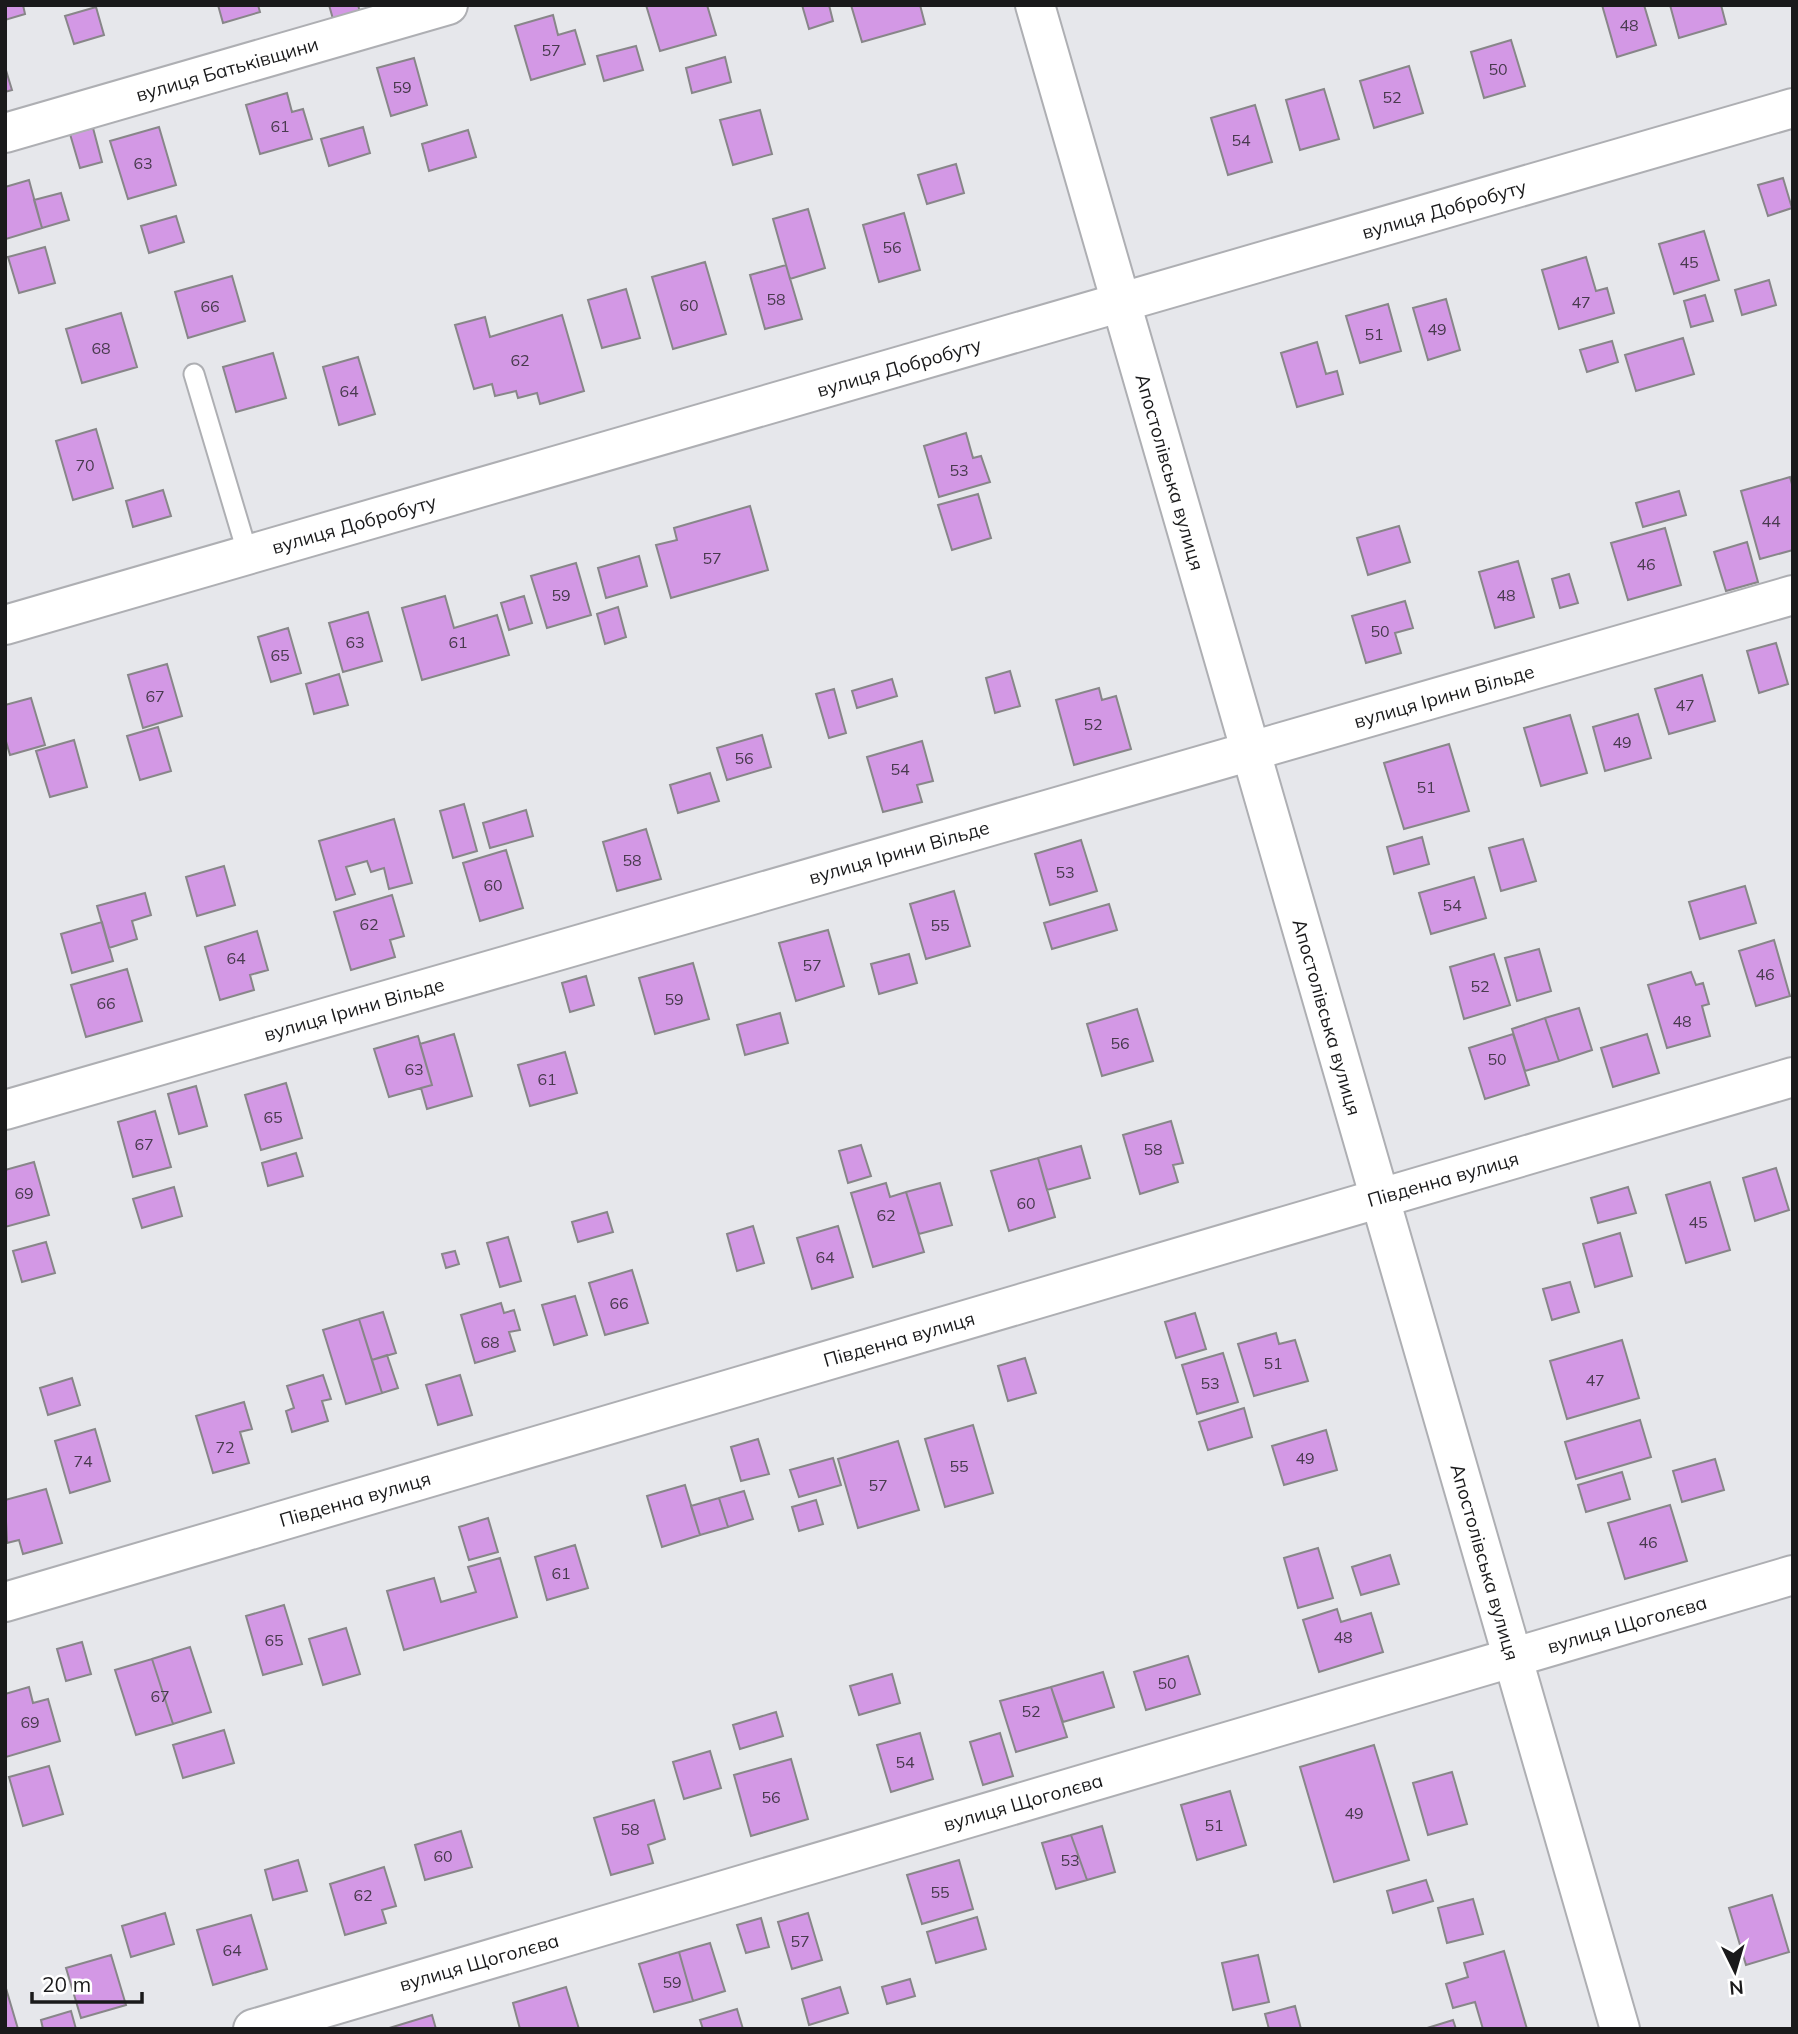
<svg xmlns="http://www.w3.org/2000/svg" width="1798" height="2034" viewBox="0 0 1798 2034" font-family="Mulish,sans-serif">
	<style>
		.building { fill: #d398e5; stroke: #888689; stroke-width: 2 }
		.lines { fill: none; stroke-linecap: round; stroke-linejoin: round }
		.lane-casing { stroke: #aeafb3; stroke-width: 23 }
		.street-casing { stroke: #aeafb3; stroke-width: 42 }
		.secondary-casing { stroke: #aeafb3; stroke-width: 42 }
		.lane { stroke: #fff; stroke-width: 19 }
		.street { stroke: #fff; stroke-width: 38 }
		.secondary { stroke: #fff; stroke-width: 38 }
		.labels { text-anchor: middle; stroke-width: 7; stroke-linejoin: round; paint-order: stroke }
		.number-label { font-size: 16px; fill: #483a4e }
		.street-label { font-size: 19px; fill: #1a1a1b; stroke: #fff }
	</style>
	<rect width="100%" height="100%" fill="#e6e7eb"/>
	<path class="building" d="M5,5h18l2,9 -20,6z
		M218,5h40l2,7 -37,11z
		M329,5h29l2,7 -27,7z
		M646,5h61l9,30 -56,16z
		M802,5h27l4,16 -24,8z
		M851,5h69l5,19 -63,18z
		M1602,5h42l12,40 -39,12z
		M1670,5h51l5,19 -47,14z
		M96,7l8,28 -30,9 -9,-28z
		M553,15l5,20 17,-5 10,34 -54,16 -16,-54z
		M1511,40l14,46 -41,12 -13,-46z
		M636,46l7,24 -39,11 -7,-25z
		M725,57l6,25 -39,11 -6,-25z
		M414,58l13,47 -36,11 -14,-48z
		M1409,66l14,47 -49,15 -14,-47z
		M5,67l7,23 -7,2z
		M1324,89l15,50 -39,11 -14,-50z
		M287,93l5,19 11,-3 9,30 -52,15 -14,-49z
		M1255,105l17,57 -44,13 -17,-57z
		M760,110l12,44 -39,11 -13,-45z
		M159,127l17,58 -48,14 -18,-58z
		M363,127l7,26 -41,13 -8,-27z
		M93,128l9,34 -22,6 -10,-34z
		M468,130l8,27 -47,14 -7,-27z
		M956,164l8,29 -37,11 -9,-29z
		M1783,178l9,30 -24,8 -10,-31z
		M29,180l13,48 -36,11 -1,-52z
		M61,193l8,27 -27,8 -8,-28z
		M808,209l17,59 -35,11 -17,-60z
		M904,213l16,57 -41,12 -16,-57z
		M176,216l8,26 -35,11 -8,-27z
		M1704,231l15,49 -45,14 -15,-50z
		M45,247l10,36 -36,10 -11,-36z
		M1586,257l10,34 11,-3 7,25 -55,16 -17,-59z
		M705,262l21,72 -53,15 -21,-72z
		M786,265l16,54 -37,10 -15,-54z
		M232,276l13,45 -57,17 -13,-46z
		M1769,280l7,25 -34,10 -7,-25z
		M626,289l14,49 -38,10 -14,-48z
		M1705,295l8,26 -22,6 -7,-26z
		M1446,299l14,51 -32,10 -15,-52z
		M1388,304l13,47 -41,12 -14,-47z
		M121,313l16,54 -55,16 -16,-54z
		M562,315l22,76 -44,13 -3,-11 -19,5 -2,-7 -21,5 -3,-12 -18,5 -19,-64 30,-8 5,20z
		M1683,338l11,36 -58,17 -11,-36z
		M1612,341l6,21 -31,10 -7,-22z
		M1317,342l9,32 11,-3 6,23 -46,13 -16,-54z
		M273,353l13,45 -50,14 -13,-45z
		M358,357l17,57 -36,11 -16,-58z
		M96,429l17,59 -40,12 -17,-59z
		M966,433l7,25 8,-2 9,26 -51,15 -15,-51z
		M1790,477l3,11v62l-33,9 -19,-68z
		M163,490l8,26 -38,11 -7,-26z
		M1679,491l7,24 -43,12 -7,-24z
		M978,494l13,44 -39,12 -14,-45z
		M750,506l18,64 -97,28 -15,-53 21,-5 -3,-12z
		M1399,526l11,36 -42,13 -11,-37z
		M1665,528l16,57 -53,15 -17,-57z
		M1747,542l11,40 -32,9 -12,-39z
		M639,556l8,30 -41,12 -8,-30z
		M1518,561l16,56 -39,11 -16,-56z
		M576,563l15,52 -44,13 -16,-52z
		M1569,574l9,29 -18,5 -8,-29z
		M445,596l9,32 43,-13 12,40 -87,25 -20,-72z
		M524,596l8,27 -23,7 -8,-27z
		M1405,601l8,27 -18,5 6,20 -35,10 -14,-47z
		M618,607l8,30 -21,7 -8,-30z
		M368,612l14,49 -39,11 -14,-49z
		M288,628l13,45 -30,9 -13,-45z
		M1776,643l12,41 -29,9 -12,-42z
		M167,664l15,52 -39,12 -15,-53z
		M1010,671l10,35 -25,7 -9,-35z
		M339,674l9,31 -34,9 -8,-30z
		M1702,675l13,46 -46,13 -14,-45z
		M892,679l5,17 -40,12 -5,-17z
		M1099,688l3,12 14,-4 15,53 -57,16 -18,-65z
		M834,689l12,44 -17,5 -13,-44z
		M31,698l14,47 -35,10 -5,-17v-33z
		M1638,714l13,44 -46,13 -12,-44z
		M1570,715l17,58 -46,13 -17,-58z
		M158,727l13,44 -31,9 -13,-44z
		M762,735l9,32 -44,13 -10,-32z
		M74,740l13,47 -37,10 -14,-46z
		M922,741l11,40 -16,4 5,17 -39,10 -16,-55z
		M1449,744l20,67 -65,18 -20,-66z
		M710,773l9,28 -41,12 -8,-28z
		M464,804l13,47 -24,7 -13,-47z
		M526,810l7,26 -43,12 -7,-25z
		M394,819l18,64 -23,6 -5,-21 -13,4 -4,-11 -21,6 9,27 -19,6 -17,-59z
		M646,829l15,50 -44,12 -14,-49z
		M1422,837l7,27 -35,10 -7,-27z
		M1523,839l13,42 -35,10 -12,-43z
		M1081,840l16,51 -47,14 -15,-51z
		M506,850l17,58 -43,13 -17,-58z
		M224,866l11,39 -38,11 -11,-39z
		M1474,877l12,41 -55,16 -12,-41z
		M1745,886l11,37 -56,16 -11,-37z
		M954,891l16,55 -44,13 -16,-55z
		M145,893l6,22 -19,6 5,18 -28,9 -12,-42z
		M392,895l12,41 -14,4 5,17 -44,13 -17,-58z
		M1109,904l8,26 -65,19 -8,-26z
		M102,922l11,39 -41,12 -11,-39z
		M828,930l16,56 -48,15 -17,-58z
		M257,931l11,39 -18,5 4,15 -34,10 -15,-53z
		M1774,940l16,56 -34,10 -17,-55z
		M1539,949l12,42 -34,10 -12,-43z
		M909,954l8,29 -38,11 -8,-30z
		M1494,954l16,51 -46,14 -14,-52z
		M693,963l16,56 -54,15 -16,-56z
		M127,969l15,52 -56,16 -15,-52z
		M1691,972l5,13 7,-2 6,21 -7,2 8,30 -43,12 -19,-63z
		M586,976l8,29 -24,7 -8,-29z
		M1579,1008l13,42 -33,11 -14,-43z
		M1137,1009l16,52 -51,15 -15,-52z
		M780,1013l8,30 -43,12 -8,-30z
		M1545,1018l14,43 -34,10 -13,-42z
		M454,1034l18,62 -45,13 -6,-21 11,-3 -12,-41z
		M1513,1034l16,51 -44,14 -16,-51z
		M1647,1034l12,39 -46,14 -12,-39z
		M418,1036l14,49 -43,12 -15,-48z
		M565,1052l12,41 -47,13 -12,-41z
		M286,1083l16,55 -41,12 -16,-55z
		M196,1086l11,40 -28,8 -11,-40z
		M155,1111l16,56 -38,10 -15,-55z
		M1171,1121l12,42 -10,2 5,17 -38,12 -17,-59z
		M861,1145l10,31 -23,7 -9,-32z
		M1081,1146l9,32 -43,12 -9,-32z
		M296,1153l7,23 -35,10 -6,-23z
		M1038,1158l17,59 -46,14 -18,-60z
		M34,1162l15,53 -44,12v-57z
		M1776,1168l13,42 -34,11 -12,-43z
		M1710,1182l20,68 -44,13 -20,-68z
		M886,1183l4,14 16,-5 18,60 -51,15 -22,-74z
		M940,1183l12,42 -33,9 -13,-42z
		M174,1187l8,29 -40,12 -9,-29z
		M1628,1187l8,26 -38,10 -7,-25z
		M607,1212l6,20 -35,10 -6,-20z
		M753,1226l11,37 -27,8 -10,-37z
		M838,1226l15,51 -41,12 -15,-51z
		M1620,1233l12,43 -37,11 -12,-43z
		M508,1237l13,44 -21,6 -13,-44z
		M46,1242l9,31 -33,9 -9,-31z
		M455,1251l4,13 -13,4 -4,-14z
		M632,1270l16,53 -43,12 -16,-52z
		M1570,1282l9,30 -27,8 -9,-31z
		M575,1296l12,39 -33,10 -12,-40z
		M501,1303l3,10 10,-3 6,20 -11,2 6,19 -40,12 -14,-48z
		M383,1312l13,41 -24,7 -13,-41z
		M1195,1313l11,36 -30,9 -11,-36z
		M359,1319l23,74 -36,11 -23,-74z
		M1276,1333l3,11 16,-4 13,41 -54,15 -16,-52z
		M1622,1340l17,58 -72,21 -17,-58z
		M1223,1353l15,49 -41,12 -15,-49z
		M387,1355l11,33 -16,5 -10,-33z
		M1025,1358l11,35 -28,8 -10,-35z
		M323,1375l8,24 -9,2 6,20 -36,11 -6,-21 8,-3 -7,-22z
		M460,1375l12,40 -34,10 -12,-40z
		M72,1378l8,27 -32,10 -8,-27z
		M244,1402l8,27 -12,3 9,31 -36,10 -17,-57z
		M1244,1408l8,29 -44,13 -9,-28z
		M1640,1420l11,37 -75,22 -11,-37z
		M973,1425l20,68 -48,14 -20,-68z
		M95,1429l15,52 -40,12 -15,-52z
		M1326,1430l11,40 -53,15 -12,-39z
		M758,1439l11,35 -28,7 -10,-34z
		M898,1441l21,69 -61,18 -20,-69z
		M833,1458l8,27 -42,12 -9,-27z
		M1715,1459l9,31 -42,12 -9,-31z
		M1622,1472l8,27 -44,13 -8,-27z
		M685,1485l15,50 -38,12 -15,-51z
		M46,1489l16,54 -39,11 -4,-14 -12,3 -2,-43z
		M744,1491l9,28 -25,8 -9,-29z
		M719,1498l9,29 -28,8 -9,-29z
		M816,1500l7,24 -24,7 -7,-24z
		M1670,1505l17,56 -62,18 -17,-56z
		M488,1518l10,34 -29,8 -10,-33z
		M575,1545l13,43 -41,12 -12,-43z
		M1318,1548l15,50 -35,10 -14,-50z
		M1390,1555l9,29 -38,11 -9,-28z
		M500,1558l17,59 -113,33 -17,-59 47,-13 7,24 35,-10 -8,-25z
		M284,1605l18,59 -39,11 -17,-59z
		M1337,1609l4,13 30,-9 12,39 -64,20 -16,-52z
		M346,1628l14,46 -37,11 -14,-46z
		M82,1642l9,32 -25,7 -9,-32z
		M190,1647l21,65 -38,12 -21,-65z
		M1188,1656l12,38 -54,16 -12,-38z
		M152,1659l21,65 -37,11 -21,-65z
		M1103,1672l11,35 -51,15 -12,-35z
		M892,1674l8,29 -41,12 -9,-29z
		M29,1687l4,16 15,-4 12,42 -54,16 -1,-63z
		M1051,1687l16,50 -51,15 -16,-51z
		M776,1712l7,24 -43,13 -7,-24z
		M224,1730l10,33 -51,15 -10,-33z
		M920,1733l13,46 -42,13 -14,-47z
		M1000,1733l13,43 -30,9 -13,-43z
		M1374,1745l35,115 -75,22 -34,-115z
		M710,1751l11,37 -37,11 -11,-37z
		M791,1759l17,60 -57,17 -17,-61z
		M49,1766l14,48 -40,12 -14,-49z
		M1452,1772l15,52 -39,11 -15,-52z
		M1230,1791l16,54 -49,15 -16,-55z
		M654,1800l11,39 -17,6 5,18 -42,12 -17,-57z
		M1102,1826l13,46 -28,8 -16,-45z
		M461,1831l11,36 -47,13 -10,-35z
		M1071,1835l16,45 -31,9 -14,-46z
		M298,1860l9,31 -34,9 -8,-30z
		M959,1860l14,49 -51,15 -15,-49z
		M384,1867l12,39 -14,4 4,13 -41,12 -15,-51z
		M1426,1880l7,21 -40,12 -6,-22z
		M1772,1895l17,57 -43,13 -17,-57z
		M1473,1899l10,35 -36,9 -9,-35z
		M165,1913l9,31 -43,13 -9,-31z
		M808,1913l14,47 -30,9 -14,-47z
		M251,1915l16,54 -54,16 -16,-55z
		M977,1917l9,32 -50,14 -9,-31z
		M761,1918l8,29 -23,6 -9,-28z
		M710,1943l15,48 -32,10 -14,-49z
		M1504,1951l23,78h-44l-8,-27 -22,6 -7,-24 22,-7 -4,-14z
		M679,1952l14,49 -39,11 -15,-48z
		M111,1955l15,50 -45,13 -15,-50z
		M1258,1955l11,47 -36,8 -11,-47z
		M910,1979l5,17 -28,8 -5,-17z
		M5,1985l13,44h-13z
		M566,1987l13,42h-59l-7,-26z
		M840,1987l8,26 -39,12 -7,-26z
		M1295,2006l6,23h-32l-4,-15z
		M737,2009l6,20h-40l-3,-9z
		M71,2011l5,18h-33l-2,-9z
		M432,2015l4,14h-50z
		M1453,2020l3,9h-32z"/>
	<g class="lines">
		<g class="lane-casing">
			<path id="lane" d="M194,374l54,181"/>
		</g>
		<g class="street-casing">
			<path id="street" d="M5,133l443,-128
				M5,625l1788,-517
				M5,1110l1788,-515
				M5,1602l1788,-525
				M253,2029l1540,-454"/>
		</g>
		<g class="secondary-casing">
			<path id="secondary" d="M1035,5l585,2024"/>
		</g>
		<use href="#lane" class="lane"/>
		<use href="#street" class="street"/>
		<use href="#secondary" class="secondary"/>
	</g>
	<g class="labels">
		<g class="number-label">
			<text x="1629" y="31">48</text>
			<text x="551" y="56">57</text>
			<text x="1498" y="75">50</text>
			<text x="402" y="93">59</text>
			<text x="1392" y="103">52</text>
			<text x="280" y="132">61</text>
			<text x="1241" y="146">54</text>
			<text x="143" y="169">63</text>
			<text x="892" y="253">56</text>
			<text x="1689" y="268">45</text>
			<text x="776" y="305">58</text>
			<text x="1581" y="308">47</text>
			<text x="689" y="311">60</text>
			<text x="210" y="312">66</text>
			<text x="1437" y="335">49</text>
			<text x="1374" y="340">51</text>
			<text x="101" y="354">68</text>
			<text x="520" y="366">62</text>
			<text x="349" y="397">64</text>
			<text x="85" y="471">70</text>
			<text x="959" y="476">53</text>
			<text x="1771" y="527">44</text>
			<text x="712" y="564">57</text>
			<text x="1646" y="570">46</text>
			<text x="561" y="601">59</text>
			<text x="1506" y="601">48</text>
			<text x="1380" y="637">50</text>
			<text x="355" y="648">63</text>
			<text x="458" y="648">61</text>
			<text x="280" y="661">65</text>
			<text x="155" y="702">67</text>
			<text x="1685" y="711">47</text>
			<text x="1093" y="730">52</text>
			<text x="1622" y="748">49</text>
			<text x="744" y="764">56</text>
			<text x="900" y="775">54</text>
			<text x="1426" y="793">51</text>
			<text x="632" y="866">58</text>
			<text x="1065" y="878">53</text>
			<text x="493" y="891">60</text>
			<text x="1452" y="911">54</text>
			<text x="369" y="930">62</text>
			<text x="940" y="931">55</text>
			<text x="236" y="964">64</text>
			<text x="812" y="971">57</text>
			<text x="1765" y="980">46</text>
			<text x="1480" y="992">52</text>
			<text x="674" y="1005">59</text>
			<text x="106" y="1009">66</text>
			<text x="1682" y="1027">48</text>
			<text x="1120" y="1049">56</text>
			<text x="1497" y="1065">50</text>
			<text x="414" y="1075">63</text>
			<text x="547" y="1085">61</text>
			<text x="273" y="1123">65</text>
			<text x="144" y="1150">67</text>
			<text x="1153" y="1155">58</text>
			<text x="24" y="1199">69</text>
			<text x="1026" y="1209">60</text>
			<text x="886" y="1221">62</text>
			<text x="1698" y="1228">45</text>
			<text x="825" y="1263">64</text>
			<text x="619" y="1309">66</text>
			<text x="490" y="1348">68</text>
			<text x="1273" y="1369">51</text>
			<text x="1595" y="1386">47</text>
			<text x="1210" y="1389">53</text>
			<text x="225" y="1453">72</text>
			<text x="1305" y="1464">49</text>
			<text x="83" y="1467">74</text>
			<text x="959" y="1472">55</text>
			<text x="878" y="1491">57</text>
			<text x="1648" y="1548">46</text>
			<text x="561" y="1579">61</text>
			<text x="1343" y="1643">48</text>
			<text x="274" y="1646">65</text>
			<text x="1167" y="1689">50</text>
			<text x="160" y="1702">67</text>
			<text x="1031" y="1717">52</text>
			<text x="30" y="1728">69</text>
			<text x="905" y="1768">54</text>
			<text x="771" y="1803">56</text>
			<text x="1354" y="1819">49</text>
			<text x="1214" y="1831">51</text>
			<text x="630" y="1835">58</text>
			<text x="443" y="1862">60</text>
			<text x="1070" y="1866">53</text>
			<text x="940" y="1898">55</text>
			<text x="363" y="1901">62</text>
			<text x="800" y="1947">57</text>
			<text x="232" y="1956">64</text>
			<text x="672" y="1988">59</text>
		</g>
		<g class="street-label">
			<text transform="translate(227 69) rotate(-16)" y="7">вулиця Батьківщини</text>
			<text transform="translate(1444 209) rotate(-16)" y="7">вулиця Добробуту</text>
			<text transform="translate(899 367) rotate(-16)" y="7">вулиця Добробуту</text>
			<text transform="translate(1170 472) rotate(74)" y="7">Апостолівська вулиця</text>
			<text transform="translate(354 524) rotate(-16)" y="7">вулиця Добробуту</text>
			<text transform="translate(1444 696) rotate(-16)" y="7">вулиця Ірини Вільде</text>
			<text transform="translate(899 852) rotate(-16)" y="7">вулиця Ірини Вільде</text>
			<text transform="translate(354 1009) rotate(-16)" y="7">вулиця Ірини Вільде</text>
			<text transform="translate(1327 1017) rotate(74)" y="7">Апостолівська вулиця</text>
			<text transform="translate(1443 1179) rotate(-16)" y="7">Південна вулиця</text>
			<text transform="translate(899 1339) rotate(-16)" y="7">Південна вулиця</text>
			<text transform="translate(355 1499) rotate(-16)" y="7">Південна вулиця</text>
			<text transform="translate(1485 1562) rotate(74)" y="7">Апостолівська вулиця</text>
			<text transform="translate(1627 1624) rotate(-16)" y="7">вулиця Щоголєва</text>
			<text transform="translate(1023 1802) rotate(-16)" y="7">вулиця Щоголєва</text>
			<text transform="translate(479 1962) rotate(-16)" y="7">вулиця Щоголєва</text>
		</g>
	</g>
	<rect width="1798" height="2034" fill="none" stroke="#1a1a1b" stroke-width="14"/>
	<g transform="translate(1735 1971) rotate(175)" stroke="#ffffff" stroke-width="5" paint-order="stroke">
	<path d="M0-5L12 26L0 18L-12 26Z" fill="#1a1a1b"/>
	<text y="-10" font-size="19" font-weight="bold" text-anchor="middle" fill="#1a1a1b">N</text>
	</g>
	<path d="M32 1992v10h110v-10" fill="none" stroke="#1a1a1b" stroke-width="3.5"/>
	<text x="42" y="1992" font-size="21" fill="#1a1a1b" stroke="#ffffff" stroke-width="5" paint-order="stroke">20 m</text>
</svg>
